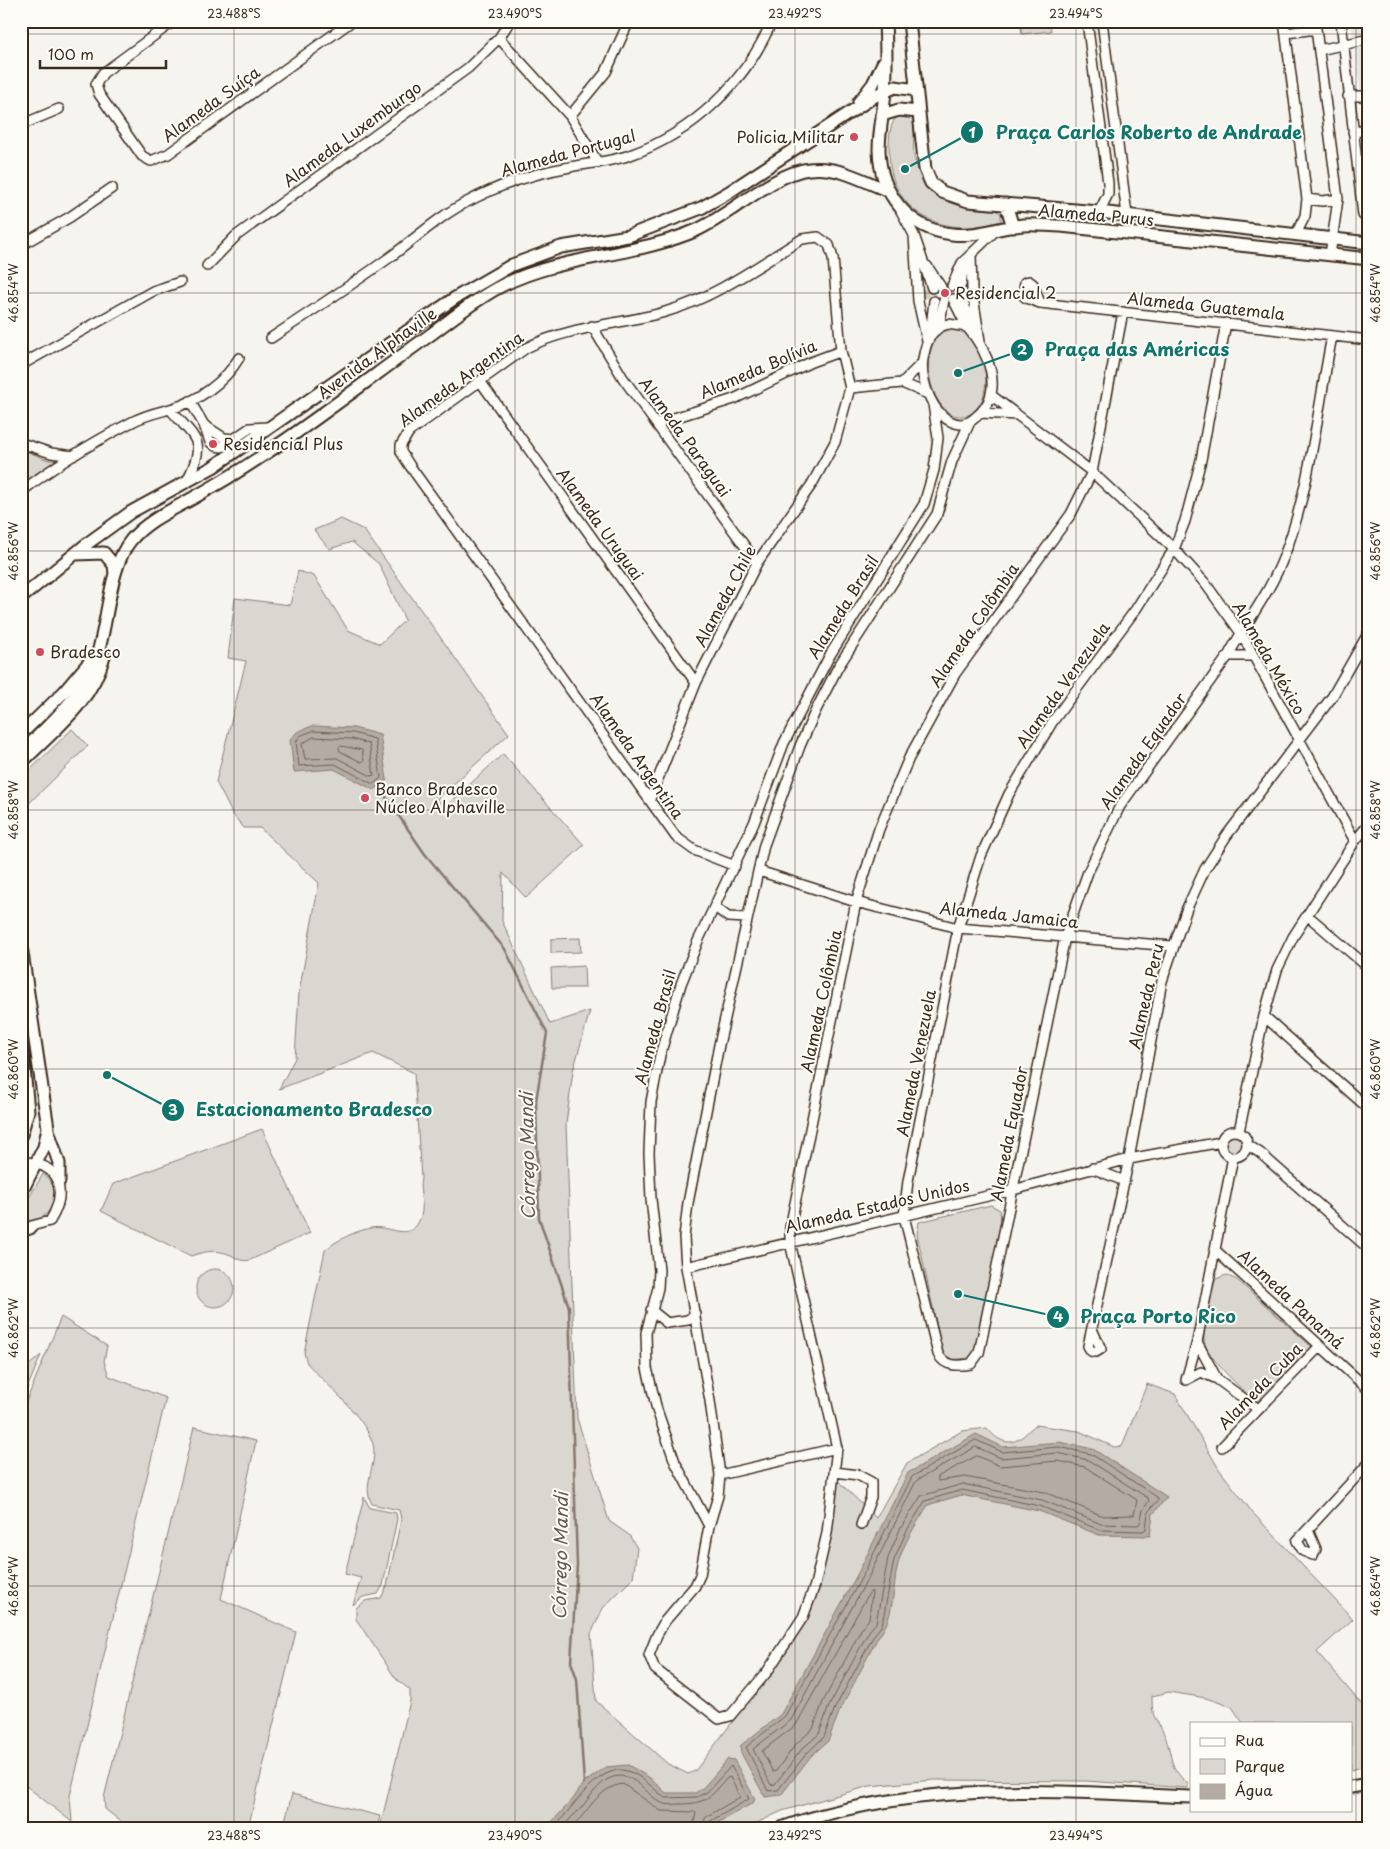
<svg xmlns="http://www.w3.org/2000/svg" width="1390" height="1849" viewBox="0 0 1390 1849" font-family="'Playpen Sans',sans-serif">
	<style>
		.built { fill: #e7e5df }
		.green { fill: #dad6d0; stroke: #8a8077 }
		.water { fill: #b4aca4; stroke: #84786e }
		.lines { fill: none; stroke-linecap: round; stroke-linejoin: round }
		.shore { stroke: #6b5e54; stroke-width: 1 }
		.stream { stroke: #84786e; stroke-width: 2.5 }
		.minor-tunnel { stroke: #d0ccc4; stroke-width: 9; stroke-dasharray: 9 4.5; stroke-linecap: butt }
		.minor-casing { stroke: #3b2a1e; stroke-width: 12 }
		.major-casing { stroke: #3b2a1e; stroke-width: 15 }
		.minor { stroke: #fdfcf7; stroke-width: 9 }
		.major { stroke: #fdfcf7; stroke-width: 11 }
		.ticks { fill: none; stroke: #3b2a1e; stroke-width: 1; stroke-opacity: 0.45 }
		.poi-dot { fill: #d1495b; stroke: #fdfcf7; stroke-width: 2 }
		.labels { text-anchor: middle; stroke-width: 4; stroke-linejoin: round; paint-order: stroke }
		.street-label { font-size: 16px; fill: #3b2a1e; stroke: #fdfcf7 }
		.poi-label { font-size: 16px; fill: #3b2a1e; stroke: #fdfcf7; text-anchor: start }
		.water-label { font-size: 18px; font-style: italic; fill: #65584d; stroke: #fdfcf7 }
		.leader { fill: none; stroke: #0f766e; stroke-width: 2 }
		.callout-dot { fill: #0f766e; stroke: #fdfcf7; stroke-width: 2 }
		.mark-label { font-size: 15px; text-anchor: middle; font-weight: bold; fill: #fff }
		.callout-label { font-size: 18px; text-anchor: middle; font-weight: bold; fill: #0f766e; stroke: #fdfcf7; stroke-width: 4; stroke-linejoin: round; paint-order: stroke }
		.neatline { fill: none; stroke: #3b2a1e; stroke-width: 2 }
		.ticks-label { font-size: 12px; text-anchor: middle; fill: #3b2a1e }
	</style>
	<rect width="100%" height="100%" fill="#f5f4ee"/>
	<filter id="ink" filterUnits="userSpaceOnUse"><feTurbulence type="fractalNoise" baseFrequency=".02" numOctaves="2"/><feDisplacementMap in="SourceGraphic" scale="10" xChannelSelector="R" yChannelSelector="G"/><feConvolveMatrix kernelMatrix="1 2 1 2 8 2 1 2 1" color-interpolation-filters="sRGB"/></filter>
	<g filter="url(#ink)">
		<path class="built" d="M1351,21h18v133z"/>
		<path class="green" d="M1050,21l1,10 -29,3 -2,-12z
			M899,114l11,1 3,4c3,12 -1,24 1,36 8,44 41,54 82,55l5,4v7c-55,19 -112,-7 -112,-70 0,-13 0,-28 10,-37z
			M952,327c39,3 46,86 11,89 -34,4 -51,-78 -11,-89z
			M21,449l27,11h12l-39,22z
			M341,519l23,11 145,204 -72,65 8,8 58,-53 81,91 -58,53 -23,-25 -1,48 48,103 40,-13 -17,60 -7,53 11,294 32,103 20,14 8,13 -4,30 -30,30 -12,26 5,67 72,63 20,10 7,-3 81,-106 28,-43 33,-142 39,38 31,-55 55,-32 25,-3c7,9 18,18 30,12 7,-3 12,-11 19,-15l43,6 35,16 8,-1 25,-62 28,10 44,75 33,43 101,107 -36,33 52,61v52l-18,5v-47h-108l-11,-16 -26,-9 -37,-6 -17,4c0,26 4,20 13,40 9,23 2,29 23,48v4l-102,-7 -152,-1 -64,6 -88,25 -36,17h-366l30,-127v-11l-14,-11 -40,-60v-11l9,-7 16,-3 6,-12 14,-67 -2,-9 -27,-6c-11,-19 6,-40 1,-60 -8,-27 -47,-60 -66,-81l-3,-10 21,-103c12,-10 30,-19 46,-22 17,-4 41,17 50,-12 4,-14 -3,-23 0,-38l-7,-105 -41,-20 -94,36 16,-31 4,-66 20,-109 -59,-55h-16l-11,-13 -17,-33 30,-121 -18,-3 7,-60 55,7 8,-34 16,5 34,54 32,14 25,-24 -26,-56 -27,-22 -23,7 -15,-19z
			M72,729l16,17 -67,65v-32z
			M580,938l1,14 -30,1v-14z
			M584,966l1,22h-33l-1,-20z
			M262,1129l48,104 -60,27c-9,2 -11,-1 -19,-5 -14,-6 -26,-4 -40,1l-90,-45 12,-27z
			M1225 1144a9 9 0 1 1 18 0a9 9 0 1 1-18 0Z
			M43,1174c24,16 7,54 -22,46v-9z
			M991,1205l9,5 1,12 -26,132 -5,4 -22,2 -5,-6 -26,-120 2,-12z
			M196 1288a19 19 0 1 1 38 0a19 19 0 1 1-38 0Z
			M1226,1275l11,5 75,67 -49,53h-10c-12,-12 -43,-40 -48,-56 -5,-20 4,-47 11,-65z
			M61,1317l46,29 -3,15 5,15 57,22 -96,398 2,26 -51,-40v-368z
			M41,1355l-20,48v-31z
			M194,1427l62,14 -35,158 75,33 -48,196h-119l-24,-19 -1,-11z
			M364,1497l6,11 26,5 1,6 -14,66 -5,9 -15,3 -10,8 8,-27 -16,-4z
			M292,1794l88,22 -3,12h-94z"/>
		<path class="water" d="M312,726l42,2 26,7 7,45 -13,10 -40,-21 -40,3 -4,-32 7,-8z
			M976,1434l27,13 56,-5 34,7 74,48 -14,17 -3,22 -51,-1 -60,-24 -78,-16 -33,10c-11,18 -25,38 -30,59 -6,23 -3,55 -20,73l-38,73 -12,31 -17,15 -30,39 -16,2 -24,-44 -1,-7 41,-32 77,-141 50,-100z
			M728,1759l6,1 21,39 -2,4 -45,25h-156l-1,-5 22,-24 11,-16 22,-16 22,-2 22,13 16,15h29l8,-5z
			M1060,1824l62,4h-145z"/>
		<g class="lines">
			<path class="shore" d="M313,731l40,2 22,6 6,39 -8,6 -38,-20 -36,2 -3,-24 4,-6z
				M314,737l38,2 17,5 5,31 -3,1 -34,-18 -32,1 -3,-15z
				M341,746l21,4 2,11 -3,1 -21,-11 -1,-3z
				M976,1440l26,12 57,-5 32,7 66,43 1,3 -10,12 -2,17 -3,2 -43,-1 -60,-24 -78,-16 -37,11 -19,31 -12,28 -12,65 -8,10 -39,73 -11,29 -17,16 -29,37 -10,1 -22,-44 39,-31 78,-141 49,-98z
				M976,1447l25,11 57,-5 30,7 60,38 1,3 -6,9 -3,13 -2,2 -37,-1 -59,-24 -79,-16 -42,12 -21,33 -12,29 -12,65 -7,8 -40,75 -10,28 -17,15 -27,35 -4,1 -18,-36 38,-29 77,-142 48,-97z
				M977,1456l23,10 58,-5 27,6 52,33 -3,15 -31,1 -59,-24 -79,-15 -27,4v-4z
				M872,1592l-3,27 -7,9 -39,74 -10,27 -17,15 -20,27 -3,1 -11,-21 34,-26 73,-132z
				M557,1828v-4c16,-17 43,-61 70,-53 15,4 26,18 38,27l32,-1 10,-5 24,-26 18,33 -40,23 -2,6
				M563,1828c5,-8 12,-14 18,-20 11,-13 24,-37 45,-31 14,4 22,18 34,25 6,4 13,2 19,2 27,0 32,-7 48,-26l3,-1 10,20 -34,20 -5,11
				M572,1828c16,-17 27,-41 51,-44l38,27 35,1 -3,16"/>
			<path class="stream" d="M379,787l46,67 80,95 42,84 -11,68 3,117 30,89 8,258 -6,97 6,17 7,104"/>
			<path class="minor-tunnel" d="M923,289l2,13"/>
			<g class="minor-casing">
				<path id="minor" d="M174,21l-71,52 -7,11 3,10 43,62 9,5 17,-7 184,-133
					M1087,21l21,162v11l-9,18
					M1102,21l25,194
					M1284,21l23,178 -2,17 -9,18
					M1315,21l23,178 -8,56
					M1341,21l22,194 2,2
					M1286,33l30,-4
					M499,38l71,78 28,47
					M1319,50l50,-11
					M1348,96h21
					M570,116l36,-44 23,-51
					M21,125l38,-16
					M1353,132l16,-2
					M1307,199l15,2 16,-2
					M901,211l13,24 18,53
					M914,235l4,66 9,40
					M21,245l49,-28 42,-29
					M971,255l1,35 8,51
					M207,266l29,-30 232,-168 31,-30 11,-17
					M927,266l14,21
					M961,285l3,-22
					M952,286l10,-23 33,-32
					M962,298l11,34
					M953,299l14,28
					M1040,303l-7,-19 -4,-3 -4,1 -2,13 3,3 14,5 329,37
					M1226,323l-25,137 -16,61 -11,28 -38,60 -83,112 -44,73 -28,62 -23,72 -50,253 -4,35 34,138c7,13 20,12 33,10l8,-11 86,-416 23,-65 32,-66 108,-150c18,-34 42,-63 56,-100 26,-66 34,-149 48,-220
					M948,324l19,3c21,24 39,64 10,89 -5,5 -10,8 -17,8 -26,-3 -41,-43 -37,-65 3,-17 7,-30 25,-35z
					M592,326l31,52 134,185
					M939,327l5,-27
					M930,336l4,-35
					M271,338c41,-27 82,-54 122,-83 24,-18 48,-40 74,-53 32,-17 67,-29 103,-35 20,-4 41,-5 60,-12 63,-22 116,-73 142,-134
					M21,365l132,-74 27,-9
					M480,381l216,302
					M902,383l20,-20
					M850,388l52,-5 26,11
					M991,395l101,77 82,77 31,34 36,50 114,208
					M190,401l14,24 6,17
					M170,409c27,32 37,31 17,72
					M981,413l36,2
					M970,422l-18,39 -15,53 -99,153 -23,45 -15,34 -36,99 -45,200 -31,158 -4,34 2,30 24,134 10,74 -2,21 -9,30 -9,49 -5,11 -30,35 -8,14 -8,20 6,14 64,50 11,-3 37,-44 36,-55 12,-32 12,-52 10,-85 -47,-206v-14l66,-326 23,-73 30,-71 46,-84 116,-160 21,-42 31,-160
					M658,423l76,-24 77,-37 30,-11
					M204,425l20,13 10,1
					M21,443l30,10 22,3
					M215,446l7,1 28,-19 18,-1
					M21,492c34,-27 71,-49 109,-69 14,-8 25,-10 40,-14 27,-7 55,-27 69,-51
					M1228,656h25
					M650,799l46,-116 61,-120 55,-79 23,-42 15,-54 -9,-37 -8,-93 -4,-13 -11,-8 -16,2c-44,27 -86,58 -137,73 -46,13 -96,14 -139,36l-117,84 -8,13v7l9,14 266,371 18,13 41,16
					M759,871l97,31 102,26 214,18
					M715,907l13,10 19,1
					M1307,915l62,53
					M1264,1016l105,93
					M1221 1144a13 13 0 1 1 26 0a13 13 0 1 1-26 0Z
					M1239,1131l25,-115 13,-46 16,-33 62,-96 14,-17
					M1248,1145l12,8 109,96
					M21,1162c39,0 47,29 29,59l-26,7
					M1092,1168l32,13
					M1215,1250l154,140
					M686,1267l327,-77 116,-31 92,-17
					M651,1310l16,13 21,-3 7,-6
					M1092,1329l9,20 -5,3 -5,-1 -3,-5 41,-187 33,-178 25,-73 18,-39 22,-34 105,-138 37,-65
					M1197,1342l20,37 41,30
					M1186,1380l11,-38 36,-185
					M1186,1380l15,-8 16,7
					M1222,1447l98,-101
					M835,1472l23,3 13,7v15l-10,28
					M720,1475l117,-27
					M709,1526l-34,-64 -18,-52 -10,-42 -1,-35 12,-45 1,-18 -8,-71 -2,-46 2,-51 9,-47 21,-71 17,-43 56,-118 30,-80 46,-88 94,-151 10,-34 4,-32 -5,-34
					M1308,1530l8,19 -3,6 -10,-4 -6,-10 72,-78"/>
			</g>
			<g class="major-casing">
				<path id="major" d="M885,21c1,23 2,46 0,69 -1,20 -6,40 -6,60 1,43 29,79 73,84 25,3 47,-7 71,-9 12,-1 26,1 38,1l308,33
					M909,21l16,148 6,14 11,9 26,9 131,11 270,31
					M859,102l14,-18 10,-21
					M882,115l17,-5 19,2
					M1006,204l7,23
					M75,554l29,-1 10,12 1,9
					M21,598l67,-55 43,-31 82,-45 242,-169 57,-33 49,-18 67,-11 73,-28 28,-16 146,-96 20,-9 21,3
					M21,734l43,-42 28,-33
					M21,753c26,-27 61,-56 74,-91 13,-33 13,-95 36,-122 17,-21 46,-32 69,-46 31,-17 61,-37 90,-57 47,-33 93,-68 140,-102 23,-17 47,-37 73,-50 60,-30 132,-28 194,-55 33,-15 77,-57 112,-61 28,-4 54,12 80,22
					M21,763c33,-33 71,-61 83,-107
					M21,946l27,182 -4,19 -23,46
					M21,1036l7,75 -7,24
					M48,1130l11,33v18
					M21,1231l9,-3
					M1351,1787l18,-3
					M781,1828c135,-48 270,-37 410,-31"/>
			</g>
			<use href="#minor" class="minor"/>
			<use href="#major" class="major"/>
		</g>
	</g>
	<path class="ticks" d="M234,21v1807M515,21v1807M795,21v1807M1076,21v1807M1356,21v1807M21,34h1348M21,293h1348M21,551h1348M21,810h1348M21,1069h1348M21,1328h1348M21,1586h1348"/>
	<g class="poi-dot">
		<circle cx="854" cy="137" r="5"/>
		<circle cx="945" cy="293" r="5"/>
		<circle cx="213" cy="444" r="5"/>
		<circle cx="40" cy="652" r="5"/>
		<circle cx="365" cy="798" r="5"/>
	</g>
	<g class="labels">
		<g class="street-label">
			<text transform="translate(211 104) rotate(-36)" y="6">Alameda Suíça</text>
			<text transform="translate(352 134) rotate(-36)" y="6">Alameda Luxemburgo</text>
			<text transform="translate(568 153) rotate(-15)" y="6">Alameda Portugal</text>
			<text transform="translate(1096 215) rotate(5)" y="6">Alameda Purus</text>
			<text transform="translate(1206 306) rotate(6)" y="6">Alameda Guatemala</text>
			<text transform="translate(377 353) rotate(-36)" y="6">Avenida Alphaville</text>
			<text transform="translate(758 369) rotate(-23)" y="6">Alameda Bolívia</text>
			<text transform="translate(461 379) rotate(-36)" y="6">Alameda Argentina</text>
			<text transform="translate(685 437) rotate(54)" y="6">Alameda Paraguai</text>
			<text transform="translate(600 524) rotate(54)" y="6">Alameda Uruguai</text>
			<text transform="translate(725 596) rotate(-62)" y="6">Alameda Chile</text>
			<text transform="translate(843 607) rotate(-58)" y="6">Alameda Brasil</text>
			<text transform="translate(974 625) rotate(-56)" y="6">Alameda Colômbia</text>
			<text transform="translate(1269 658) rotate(60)" y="6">Alameda México</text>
			<text transform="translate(1063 685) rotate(-55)" y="6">Alameda Venezuela</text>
			<text transform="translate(1143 751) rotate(-55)" y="6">Alameda Equador</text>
			<text transform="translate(637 756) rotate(55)" y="6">Alameda Argentina</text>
			<text transform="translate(1009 915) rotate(6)" y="6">Alameda Jamaica</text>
			<text transform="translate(1146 996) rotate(-77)" y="6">Alameda Peru</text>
			<text transform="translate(821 1001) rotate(-78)" y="6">Alameda Colômbia</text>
			<text transform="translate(655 1027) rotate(-75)" y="6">Alameda Brasil</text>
			<text transform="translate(916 1063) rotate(-79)" y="6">Alameda Venezuela</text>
			<text transform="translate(1009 1134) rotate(-79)" y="6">Alameda Equador</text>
			<text transform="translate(877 1206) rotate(-13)" y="6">Alameda Estados Unidos</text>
			<text transform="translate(1291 1299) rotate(43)" y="6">Alameda Panamá</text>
			<text transform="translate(1260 1386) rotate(-46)" y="6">Alameda Cuba</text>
		</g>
		<g class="poi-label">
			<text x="844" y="143" text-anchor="end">Policia Militar</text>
			<text x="955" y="299">Residencial 2</text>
			<text x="223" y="450">Residencial Plus</text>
			<text x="50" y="658">Bradesco</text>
			<text x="375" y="795">Banco Bradesco<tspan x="375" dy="18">Núcleo Alphaville</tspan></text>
		</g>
		<g class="water-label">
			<text transform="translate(528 1156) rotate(-91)" y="6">Córrego Mandi</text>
			<text transform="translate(561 1556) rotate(-89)" y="6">Córrego Mandi</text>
		</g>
	</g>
	<path class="leader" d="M905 169L972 132M958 373L1022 350M107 1075L173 1110M958 1294L1058 1317"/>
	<g class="callout-dot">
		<circle cx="905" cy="169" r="5"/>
		<circle cx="958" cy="373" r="5"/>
		<circle cx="107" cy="1075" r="5"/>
		<circle cx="958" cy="1294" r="5"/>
		<circle cx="972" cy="132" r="12"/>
		<circle cx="1022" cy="350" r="12"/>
		<circle cx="173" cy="1110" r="12"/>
		<circle cx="1058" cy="1317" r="12"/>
	</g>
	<g class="mark-label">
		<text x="972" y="138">1</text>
		<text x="1022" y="355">2</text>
		<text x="173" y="1115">3</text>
		<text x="1058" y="1322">4</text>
	</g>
	<g class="callout-label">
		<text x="1149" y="139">Praça Carlos Roberto de Andrade</text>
		<text x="1137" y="356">Praça das Américas</text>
		<text x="314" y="1116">Estacionamento Bradesco</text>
		<text x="1158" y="1323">Praça Porto Rico</text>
	</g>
	<rect width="1390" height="1849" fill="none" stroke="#fdfcf7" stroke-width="55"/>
	<rect x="1190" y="1722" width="162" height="90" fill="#fdfcf7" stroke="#afa8a0"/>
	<rect x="1200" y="1738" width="25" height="8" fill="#fdfcf7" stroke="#afa8a0"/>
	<text x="1235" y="1746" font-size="15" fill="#3b2a1e">Rua</text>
	<rect x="1200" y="1759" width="25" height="15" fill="#dad6d0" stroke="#afa8a0"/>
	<text x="1235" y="1772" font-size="15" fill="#3b2a1e">Parque</text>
	<rect x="1200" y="1784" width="25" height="15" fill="#b4aca4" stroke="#afa8a0"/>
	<text x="1235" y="1796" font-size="15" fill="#3b2a1e">Água</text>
	<path d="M40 60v8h126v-8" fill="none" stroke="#3b2a1e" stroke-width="2.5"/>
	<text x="48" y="60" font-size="15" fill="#3b2a1e" stroke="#fdfcf7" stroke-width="4" paint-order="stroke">100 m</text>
	<rect x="28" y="28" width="1334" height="1794" class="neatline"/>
	<g class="ticks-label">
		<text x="234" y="18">23.488°S</text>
		<text x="515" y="18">23.490°S</text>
		<text x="795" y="18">23.492°S</text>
		<text x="1076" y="18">23.494°S</text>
		<text transform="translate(1376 293) rotate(-90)" y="4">46.854°W</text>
		<text transform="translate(14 293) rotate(-90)" y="4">46.854°W</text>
		<text transform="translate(1376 551) rotate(-90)" y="4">46.856°W</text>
		<text transform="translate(14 551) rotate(-90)" y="4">46.856°W</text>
		<text transform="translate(1376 810) rotate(-90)" y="4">46.858°W</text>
		<text transform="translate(14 810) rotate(-90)" y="4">46.858°W</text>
		<text transform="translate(1376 1069) rotate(-90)" y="4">46.860°W</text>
		<text transform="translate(14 1069) rotate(-90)" y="4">46.860°W</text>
		<text transform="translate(1376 1328) rotate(-90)" y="4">46.862°W</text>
		<text transform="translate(14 1328) rotate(-90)" y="4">46.862°W</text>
		<text transform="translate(1376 1586) rotate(-90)" y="4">46.864°W</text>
		<text transform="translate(14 1586) rotate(-90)" y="4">46.864°W</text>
		<text x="234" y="1840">23.488°S</text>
		<text x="515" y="1840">23.490°S</text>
		<text x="795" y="1840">23.492°S</text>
		<text x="1076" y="1840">23.494°S</text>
	</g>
</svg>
